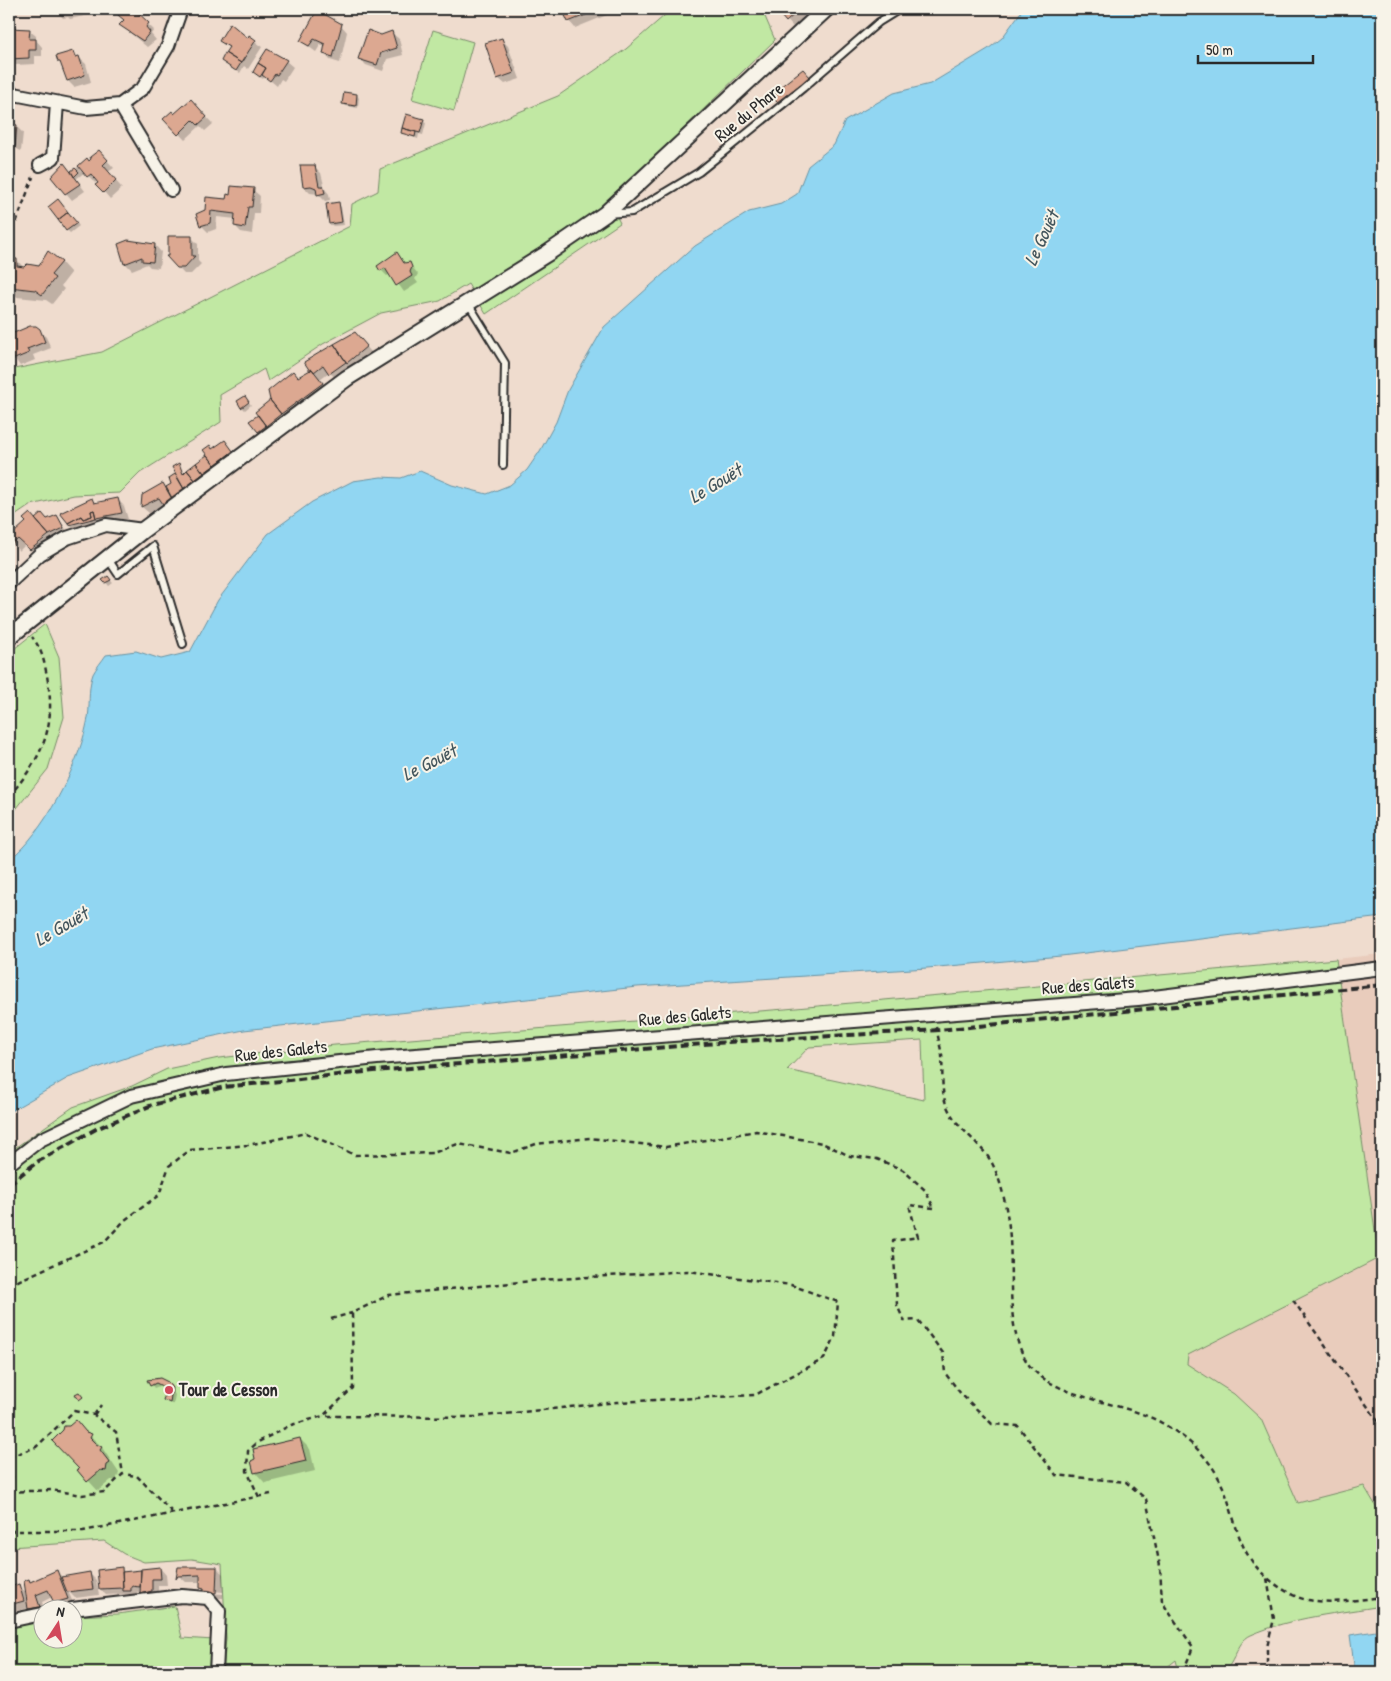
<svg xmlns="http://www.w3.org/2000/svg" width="1391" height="1681" viewBox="0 0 1391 1681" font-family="'Patrick Hand',sans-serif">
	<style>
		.built { fill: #e9ccbc }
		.green { fill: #c1e8a3; stroke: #768a67; fill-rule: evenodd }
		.water { fill: #91d6f2; stroke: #6892a2 }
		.shadow { fill: #0003 }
		.building { fill: #dca891; stroke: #2b2b2b }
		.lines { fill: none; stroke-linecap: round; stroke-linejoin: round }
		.service-casing { stroke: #2b2b2b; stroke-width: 10 }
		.minor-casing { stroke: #2b2b2b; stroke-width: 16 }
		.tertiary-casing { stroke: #2b2b2b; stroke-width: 19 }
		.path { stroke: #2b2b2b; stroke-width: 2.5; stroke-dasharray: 5 4; stroke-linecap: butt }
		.service { stroke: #f7f3e8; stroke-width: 6 }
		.minor { stroke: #f7f3e8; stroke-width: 12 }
		.tertiary { stroke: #f7f3e8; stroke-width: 15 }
		.rail { stroke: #2b2b2b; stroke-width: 4; stroke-dasharray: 8 4; stroke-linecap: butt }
		.poi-dot { fill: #d1495b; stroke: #f7f3e8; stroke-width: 2 }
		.labels { text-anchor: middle; stroke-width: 4; stroke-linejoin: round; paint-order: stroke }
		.street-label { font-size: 18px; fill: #2b2b2b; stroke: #f7f3e8 }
		.poi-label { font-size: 18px; font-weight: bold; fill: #2b2b2b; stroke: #f7f3e8; text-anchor: start }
		.water-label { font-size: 19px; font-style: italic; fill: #44565d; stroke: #f7f3e8 }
	</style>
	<rect width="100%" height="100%" fill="#efdcce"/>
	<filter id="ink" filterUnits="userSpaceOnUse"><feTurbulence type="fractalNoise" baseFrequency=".02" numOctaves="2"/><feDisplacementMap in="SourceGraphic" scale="10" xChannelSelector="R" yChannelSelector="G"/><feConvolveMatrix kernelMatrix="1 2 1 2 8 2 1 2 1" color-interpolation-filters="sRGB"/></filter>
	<g filter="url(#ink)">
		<path class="built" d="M1382,954v562l-18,-30 -66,17 -37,-84 -74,-55 1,-9 191,-97 -43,-299z"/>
		<path class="green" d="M672,9h94l-3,3 12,28 -166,161 11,22 -134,91 -18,-30 -28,17 -59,12 -58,31 -55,37 -4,-12 -44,26 1,27 -81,51 -20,20 -46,2 -43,10 -22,15v-150l93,-18 248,-126 2,-22 26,-13 2,-22 178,-73 68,-47z
			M433,30l40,12 -19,69 -42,-12z
			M45,624l14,33 5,60 -16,52 -39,49v-165z
			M1336,959l43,299 -191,97 -1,9 47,30 27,25 37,84 66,-17 18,30v90c-43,7 -90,11 -131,29 -16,7 -16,33 -30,37 -12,4 -30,0 -42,0l-3,-12 -15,12h-938l3,-34 -4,-74 -30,-5 -48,3 -20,-8 -20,-13 -95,6v-395l64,-45 59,-21 35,-17 52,-11 116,-13 450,-36zM922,1040l2,60 -137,-30 22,-23z
			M175,1606l7,32 32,2 -5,32h-200v-44l33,-7v17h30l1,-22 45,-2z"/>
		<path class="water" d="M1023,9h359v908l-321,39 -134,12 -290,19 -393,43 -92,19 -84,29 -59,34v-252c35,-27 69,-93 78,-137 4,-16 0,-33 6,-49 3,-6 9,-13 13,-19l30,-4 25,8 29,-7 28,-52 50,-66 44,-32 41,-21 28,-4 20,1 19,-7 32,14 35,9 23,-9 17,-15 13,-19 16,-29 12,-32 36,-63 91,-81 54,-34 32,-8 16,-10 11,-28 26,-21 11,-24 49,-28 36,-9 58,-35 14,-11z
			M1382,1630v42h-30l2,-7 -4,-30z"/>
		<path class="shadow" d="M55,9h45l-12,2 1,4 -19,4 -2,-2 -5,1z
			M102,9h17l-14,3z
			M125,9h12l5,4 -3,3 15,14 -3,4 5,6 -9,7 -26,-22 4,-5 -5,-5z
			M563,9h41l3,6 -32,13 -6,-7z
			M777,9h22l6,8 -12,10z
			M230,25l32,22 -14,22 -4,-3 -4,7 -18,-12 8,-12 -10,-9z
			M341,25l6,7 -7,31 -10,-3 -6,-7 1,-6 -4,-3 -5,8 -15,-11z
			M9,29l20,1 7,6v4l6,7v9h-7v8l-20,1 -6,-7z
			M392,33l7,6 4,16 -16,4 -4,12 -17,-6 -7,-7 22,-22z
			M501,39l7,7 12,33 -15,5 -7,-6z
			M268,51l18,10 7,6 -9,14 -3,-2 -4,7 -12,-10 -2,3 -6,-4z
			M73,52l13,12 5,18 -17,5 -6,-6 -5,-16 -4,-3z
			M810,77l5,7 -31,24 -10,-11z
			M357,95l2,3 -1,10 -12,-2 -3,-3z
			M191,101l22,23 -8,7 -5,-5 -15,14 -20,-21 9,-4z
			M407,116l19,7 -3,12 -4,-1 -1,5 -16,-6z
			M9,124l7,2 7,7 -2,18 -12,-6z
			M105,158l9,10 -6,4 14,16 -12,11 -6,-7 -6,-12 -3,3 -10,-11 -9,7 9,12 -13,9 -6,-7 -7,-25 5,-4 7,9 7,-6 3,4 8,-9z
			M314,166l7,7 4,16 4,5 1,6 -5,1 -7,-7 -8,-1 -6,-6z
			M253,190l7,6 -1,17h-5l-2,21 -11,-2 -6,-6 1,-7 -19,-2 -1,12 -8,3 -7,-7 -4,-11z
			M61,204l18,22 -9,7 -3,-3z
			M338,204l3,3 3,18 -11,1 -3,-3z
			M191,237l7,7v17l3,3 -10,10h-7l-16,-17z
			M155,245l6,7 -2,16 -9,-1 -3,-3 -15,6 -7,-7z
			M397,253l9,11 3,-1 9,11 -3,5 3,4 -14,9 -13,-18 -4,2 -6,-6z
			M9,259l8,1 7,8 37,-6 10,11 -10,13 3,3 -12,15 -6,-4 -29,-3 -8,-9z
			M30,327l9,3 7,7 5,11 -18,7 2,5 -15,6 -11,-15v-3l4,-1 -4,-11z
			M355,334l17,19 -19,16 -16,10 -8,-7 -9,7 12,14 -70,41 -3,-3v-16l40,-36 13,-8 -6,-8z
			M245,397l6,8 -6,5 -3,-3z
			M225,441l14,17 -63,42 -4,-4 5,10 -12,-2 -16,9 -7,-6 1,-11 19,-11 4,3 6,-4 -1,-6 6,-3 2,-10 5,9 27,-13 2,-11z
			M91,499l5,5 22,-4 6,6 4,13 -24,4 -5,-5 -1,4 -23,7 -5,-5z
			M57,516l12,18 -32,22 -11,-12 -7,7 -10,-11 26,-19h12z
			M104,580h6l3,3 -4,3z
			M149,1381l21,5 5,9 -2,10 -8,-5 2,-4 -1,-8 -7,-2 -5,2z
			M76,1422l25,24 18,27 -3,7h-5l-13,11 -19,-21 2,-1 -12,-41z
			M300,1439l10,10 5,22 -50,12 -10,-11z
			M121,1568l4,5 35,-5 6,7 1,10h-9v12l-10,3 -7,-8h-4v5h-6l-3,-3 -22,1 -6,-6z
			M217,1568l6,6v18l-19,-2 -3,-3v-5h-15l-7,-6z
			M57,1572l6,6 27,-4 6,6 3,15 -24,3 -7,-7 6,14 -13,3 -9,-11 -10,5 2,6 -8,7 -7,-7 -17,4 -3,-3v-20l10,-3 9,9 1,-15 2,3z
			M207,1593l16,1v4h-11z"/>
		<path class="building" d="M54,9h28l-20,4v-2l-7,1z
			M124,9h10l15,14 -3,4 4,5 -7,9 -24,-16 5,-5 -6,-5z
			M562,9h39l-33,13z
			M775,9h25l-14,13z
			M317,10l25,14 -9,33 -10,-3 2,-10 -11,-5 -5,7 -9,-5z
			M230,23l18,15 1,-3 7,5 -15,23 -16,-10 4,-6 -10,-6z
			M9,28l21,1 -1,10h7v11h-7v8l-20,1z
			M368,30l13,5 11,-4 5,17 -16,5 -4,12 -19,-6z
			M502,38l12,35 -17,6 -12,-36z
			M267,49l20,11 -10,15 -2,-1 -5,7 -8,-6 4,-7 -8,-5z
			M73,51l2,6 4,-1 6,19 -18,6 -7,-19h-2l-2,-6z
			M225,53l16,10 -5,8 -15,-10z
			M258,63l8,5 -6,9 -7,-5z
			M803,69l7,8 -33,25 -5,-5 9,-8 -1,-2z
			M344,92l13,2 -1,12 -14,-2z
			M191,99l16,18 -9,8 -5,-5 -15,15 -15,-16 9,-8 2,3z
			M406,114l18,5 -4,14 -18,-5z
			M9,123l8,2 -2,21 -6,-2z
			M402,128l14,4 -1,5 -14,-4z
			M99,150l9,10 -5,5 13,15 -13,13 -8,-8 3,-2 -7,-9 -4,3 -9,-11 9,-8 2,3 2,-2 -1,-2z
			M64,163l16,21 -15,10 -14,-17z
			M300,165h15l4,21h4l2,7 -8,2 -1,-7 -5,-2 -8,1z
			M75,168l4,4 -5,5 -3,-6z
			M231,186l23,2 -2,19h-4l-3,21 -11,-2 1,-12 -24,-3 -1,12 -10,3 -4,-12 9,-4 1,-13 20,2 1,-5 3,1z
			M58,199l10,13 -10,8 -10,-13z
			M339,202l3,20 -13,2 -3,-20z
			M68,212l9,11 -11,8 -8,-11z
			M168,236h24v20h3l-11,12h-7l-11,-12h2z
			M128,240l27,4 -2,18 -11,-1v-4l-18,7 -6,-20z
			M48,251l14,11 -11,13 4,3 -13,17 -7,-5 -26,-3v-29l8,1v7l7,1 3,-3 12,2z
			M397,252l7,11 6,-1 2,5 -2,5 2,4 -16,10 -11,-18 -5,3 -3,-5z
			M30,326h6l4,3 5,13 -18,7 2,4 -17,7 -3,-6v-7l2,-1 -2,-11z
			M355,332l12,14 -20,17 -13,-19z
			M334,344l12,18 -17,12 -6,-9 -9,7 -2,-3 -2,2 -6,-9z
			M312,369l11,14 -42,31 -11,-14 -2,-9 25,-20 5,6z
			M245,396l4,6 -8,6 -4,-7z
			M270,400l11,14 -15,12 -11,-14z
			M258,415l8,11 -8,6 -9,-11z
			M225,440l8,11 -18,14 -12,-15 7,-5 2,4z
			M207,455l8,10 -11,8 -8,-10z
			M179,463l4,11 4,-4 8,10 -11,9 -12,-22z
			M196,463l8,10 -9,7 -8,-10z
			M175,474l9,15 -12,9 -6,-11 5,-3 -2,-6z
			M163,483l9,16 -9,5 -4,-6 -18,9 1,-12z
			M92,498l2,5 24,-5 4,15 -26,5 -2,-8 -3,1 1,5 -9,3 -2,-3 -13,7 -8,-10z
			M94,510l2,8 -27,7 -1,-2 13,-7 2,3 9,-3 -1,-5z
			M30,513l19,22 -19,15 -12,-11 -7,6 -2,-3v-9l3,-4 3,3 11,-10 -3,-3z
			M42,513l5,6 10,-4 7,13 -15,7 -14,-16z
			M108,576l3,4 -6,3 -3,-3z
			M160,1378l8,4 4,6 -2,15 -7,-3 3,-8 -2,-5 -8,-4 -6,3 -3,-6z
			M79,1392l4,5 -4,3 -4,-6z
			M76,1420l10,12 6,2 -2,4 6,6 6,3 -2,3 10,13 -3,2 -1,6 -5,-1 -14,12 -10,-12 2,-1 -27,-28 11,-11 1,-4h5z
			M300,1438l6,23 -52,12 -3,-12 4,-2 -2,-10z
			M122,1567l1,21 -24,1 -2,-19z
			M160,1567l1,12h-9v12l-12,3 1,-25z
			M178,1567h39l-1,26 -12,-1v-4l-4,-1v-12l-22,1 -2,3z
			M57,1570l11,29 -14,4 -6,-13 -12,5 4,12 -12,2 -4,-28 5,-2 1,3z
			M141,1570l-1,17 -9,-1v5h-8l-1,-19z
			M90,1572l3,17 -26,3 -6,-15z
			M19,1584l5,17 -15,4v-18z"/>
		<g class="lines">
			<g class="service-casing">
				<path id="service" d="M608,214l24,-2 67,-40 104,-84 76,-66 21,-13
					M468,303l37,60 -2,102
					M108,559l10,15 35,-28 30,98"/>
			</g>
			<g class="minor-casing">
				<path id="minor" d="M9,93l77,15 34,-3 23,-17 25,-42 13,-37
					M120,105l51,85
					M40,165l13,-7 4,-55
					M9,583l31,-29 27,-16 39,-13 37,5
					M9,1164l31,-24 91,-44 95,-22 151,-16 761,-59 244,-31
					M72,1609l110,-13 26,2 11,13 -3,61
					M9,1621l33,-7"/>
			</g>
			<g class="tertiary-casing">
				<path id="tertiary" d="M9,637l134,-107 204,-152 201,-125 57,-39 221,-205"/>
			</g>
			<path class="path" d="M9,227l7,-4 17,-46
				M9,796c33,-38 48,-68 38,-120 -3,-15 -5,-27 -15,-39
				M936,1027c2,9 4,19 6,28 1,15 -1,32 3,46 8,26 34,39 47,62 8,16 12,33 15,51 9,45 -4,102 17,143 21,42 98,43 138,66 22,13 41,28 54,50 24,42 14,78 59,111 10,7 21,14 33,16 24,4 50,0 74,-3
				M934,1208l-25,-3 9,32 -25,4 4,64 7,16 14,-1 25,33 2,20 16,21 31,30 26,2 38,49 70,7 20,17 14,67 2,36 31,45 -10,25
				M9,1285l95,-43 21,-22 34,-25 10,-29 21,-16 58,-5 58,-12 49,22 78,-2 25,-9 53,9 25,-9 54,-6 76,9 90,-16 66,12 28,13 27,3 26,11 22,20 9,18
				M1293,1300l89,127
				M331,1319l21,-6
				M94,1415l7,-10
				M9,1457l27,-10 38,-36 20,4 22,17 7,42
				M9,1468l4,5 -3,19
				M10,1492l41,-2 31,5 22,-3 19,-18 14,2 37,38
				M259,1497l-12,-26 1,-20 10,-9 33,-17 32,-9 30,-28 -1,-75 37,-18 152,-15 147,-9 103,14 47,17 -3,35 -11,22 -69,36 -138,7 -141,15 -153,-1
				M9,1531h74l188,-37
				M1267,1672v-25l7,-28 -7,-41"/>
			<use href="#service" class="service"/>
			<use href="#minor" class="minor"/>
			<use href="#tertiary" class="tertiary"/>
			<path class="rail" d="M9,1184l28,-22 59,-33 56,-24 72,-18 150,-16 367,-30 198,-11 443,-45"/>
		</g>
	</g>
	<circle class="poi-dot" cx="169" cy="1390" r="5"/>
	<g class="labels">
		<g class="street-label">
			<text transform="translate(749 112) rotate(-39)" y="6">Rue du Phare</text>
			<text transform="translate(1088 985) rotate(-4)" y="6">Rue des Galets</text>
			<text transform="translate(685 1016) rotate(-5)" y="6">Rue des Galets</text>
			<text transform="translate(281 1051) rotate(-6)" y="6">Rue des Galets</text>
		</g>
		<g class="poi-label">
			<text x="179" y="1396">Tour de Cesson</text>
		</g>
		<g class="water-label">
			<text transform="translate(1041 238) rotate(-65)" y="7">Le Gouët</text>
			<text transform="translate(715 483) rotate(-31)" y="7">Le Gouët</text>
			<text transform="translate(429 762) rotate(-27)" y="7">Le Gouët</text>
			<text transform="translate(61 926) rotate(-30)" y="7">Le Gouët</text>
		</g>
	</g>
	<rect width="1391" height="1681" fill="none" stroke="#f7f3e8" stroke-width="30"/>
	<rect x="15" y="15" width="1361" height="1651" fill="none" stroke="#2b2b2b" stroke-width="2" filter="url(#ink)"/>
	<g transform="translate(58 1624) rotate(12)"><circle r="24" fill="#f7f3e8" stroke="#a5a39c"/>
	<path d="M0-4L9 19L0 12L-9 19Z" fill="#d1495b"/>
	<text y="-8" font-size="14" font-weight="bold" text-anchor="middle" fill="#2b2b2b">N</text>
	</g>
	<path d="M1198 55v8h115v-8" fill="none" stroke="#2b2b2b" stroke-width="2.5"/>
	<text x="1206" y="55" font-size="15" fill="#2b2b2b" stroke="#f7f3e8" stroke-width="4" paint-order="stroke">50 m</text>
</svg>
